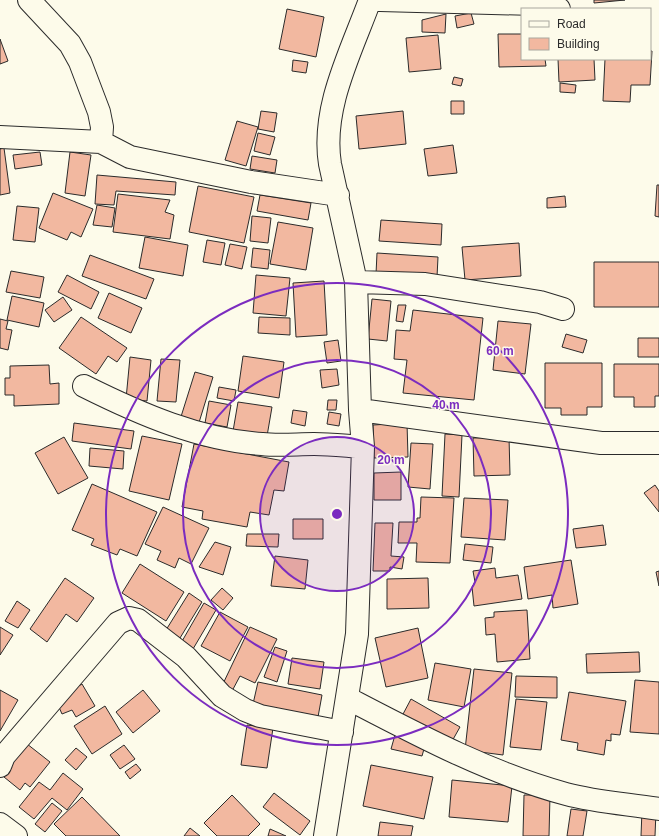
<svg xmlns="http://www.w3.org/2000/svg" width="659" height="836" viewBox="0 0 659 836" font-family="Helvetica,sans-serif">
	<style>
		.building { fill: #f2b8a0; stroke: #2b2b2b }
		.lines { fill: none; stroke-linecap: round; stroke-linejoin: round }
		.minor-casing { stroke: #2b2b2b; stroke-width: 24 }
		.minor { stroke: #fdfbea; stroke-width: 22 }
		.ring { fill: none; stroke: #7b2cbf; stroke-width: 2 }
		.centre { fill: #7b2cbf; stroke: #fdfbea; stroke-width: 2 }
		.ring-label { font-size: 12px; text-anchor: middle; font-weight: bold; fill: #7b2cbf; stroke: #fdfbea; stroke-width: 3; stroke-linejoin: round; paint-order: stroke }
	</style>
	<rect width="100%" height="100%" fill="#fdfbea"/>
	<path class="building" d="M594,0h31l-31,3z
		M287,9l37,8 -8,40 -37,-8z
		M471,13l3,11 -17,4 -2,-12z
		M446,14l-1,19 -23,-1v-12z
		M498,34h24v25h23l1,7 -47,1z
		M438,35l3,34 -32,3 -3,-34z
		M0,39l8,22 -8,3z
		M650,51h2l-2,34h-19l-1,17 -27,-1 2,-42h45z
		M558,59h36l1,21 -36,2z
		M293,60l15,2 -2,11 -14,-2z
		M454,77l9,2 -2,7 -9,-2z
		M560,83l16,2 -1,8 -15,-1z
		M451,101h13v13h-13z
		M261,111l16,2 -3,19 -16,-3z
		M403,111l3,33 -47,5 -3,-33z
		M237,121l21,6 -12,39 -21,-6z
		M258,133l17,4 -5,18 -16,-4z
		M453,145l4,28 -29,3 -4,-27z
		M4,148l6,45 -10,2v-46z
		M40,152l2,13 -27,4 -2,-14z
		M70,152l21,3 -6,41 -20,-3z
		M252,156l25,4 -2,13 -25,-4z
		M97,175l79,7 -1,13 -59,-4 -2,14 -19,-1z
		M657,185h2v32l-4,-1z
		M198,186l56,11 -10,46 -55,-11z
		M53,193l40,16 -12,28 -10,-5 -4,8 -28,-12z
		M118,194l52,6 -5,12 9,3 -4,24 -57,-7z
		M260,195l51,8 -3,17 -51,-9z
		M565,196l1,11 -19,1v-10z
		M97,205l18,3 -3,19 -19,-2z
		M17,206l22,2 -4,34 -22,-2z
		M252,216l19,2 -3,25 -18,-2z
		M381,220l61,4 -1,21 -62,-4z
		M278,222l35,6 -7,42 -36,-6z
		M145,237l43,8 -5,31 -44,-8z
		M207,240l18,3 -4,22 -18,-3z
		M519,243l2,33 -56,4 -3,-33z
		M230,244l17,3 -5,22 -17,-4z
		M253,248l17,2 -2,19 -17,-2z
		M377,253l61,4 -1,20 -61,-3z
		M90,255l64,24 -8,20 -64,-23z
		M594,262h65v45h-65z
		M11,271l33,6 -4,21 -34,-6z
		M67,275l32,17 -8,17 -33,-17z
		M256,275l34,3 -4,38 -33,-3z
		M324,281l3,54 -31,2 -3,-54z
		M109,293l33,15 -11,25 -33,-15z
		M12,296l32,7 -5,24 -32,-7z
		M63,297l9,13 -18,12 -9,-12z
		M372,299l19,2 -4,40 -19,-2z
		M398,305h8l-3,17 -7,-1z
		M413,310l70,8 -9,82 -71,-7 4,-33 -13,-1 2,-29 14,1z
		M81,317l46,31 -10,14 -9,-6 -12,18 -37,-26z
		M259,317l31,1v17l-32,-2z
		M0,319l8,2 -2,8 6,1 -4,20 -8,-2z
		M498,321l33,3 -6,50 -32,-4z
		M566,334l21,6 -4,13 -21,-6z
		M638,338h21v19h-21z
		M338,340l3,21 -14,2 -3,-21z
		M243,356l41,6 -5,36 -41,-7z
		M130,357l21,3 -4,41 -21,-2z
		M161,359l19,1 -4,42 -19,-1z
		M545,363h57v44h-15v8h-26v-7h-16z
		M614,364h45v32h-4v11h-21v-10h-20z
		M49,365l1,19 9,-1v21l-45,2v-11h-9v-17h5v-12z
		M337,369l2,16 -17,3 -2,-18z
		M195,372l18,5 -16,52 -18,-6z
		M219,387l17,3 -2,11 -17,-3z
		M328,400h9l-1,10h-9z
		M209,401l22,4 -4,22 -22,-4z
		M238,402l34,5 -6,35 -34,-5z
		M293,410l14,2 -2,14 -14,-3z
		M329,412l12,2 -2,12 -12,-2z
		M74,423l60,8 -3,18 -59,-8z
		M407,423l1,34 -34,1 -1,-33z
		M445,434l17,1 -3,62 -17,-1z
		M142,436l40,8 -13,56 -40,-9z
		M64,437l24,41 -30,16 -23,-41z
		M509,437l1,38 -36,1 -1,-38z
		M411,443l22,1 -3,45 -22,-2z
		M194,444l95,18 -5,29 -10,-1 -5,25 -19,-3 -3,15 -45,-8 1,-8 -21,-4z
		M90,448l34,3 -1,18 -34,-3z
		M401,472v28h-27v-27z
		M92,484l65,28 -20,44 -17,-7 -3,6 -26,-10 3,-6 -22,-9z
		M655,485l4,6v21l-15,-19z
		M421,497l33,1 -4,65 -34,-1 1,-19h-19l1,-21h18v-4h3z
		M464,498l44,2 -3,40 -44,-3z
		M163,507l46,21 -18,36 -12,-6 -4,10 -18,-8 4,-9 -16,-7z
		M293,519h30v20h-30z
		M375,523h18l-2,33 13,1 -2,12 -12,-2v4h-17z
		M603,525l3,20 -30,3 -3,-19z
		M247,534h32l-1,13 -32,-1z
		M215,542l16,5 -8,28 -24,-8z
		M465,544l28,3 -2,16 -28,-3z
		M275,556l33,4 -3,29 -34,-3z
		M571,560l7,44 -25,4 -1,-13 -24,4 -4,-32z
		M140,564l44,28 -18,29 -44,-28z
		M495,568l1,10 22,-3 4,24 -48,7 -2,-19 3,-5 -2,-11z
		M659,571v15l-3,-14z
		M65,578l29,20 -17,24 -11,-8 -19,28 -17,-13z
		M428,578l1,30 -42,1v-30z
		M222,588l11,10 -10,12 -12,-10z
		M189,593l13,9 -22,36 -14,-8z
		M17,601l13,9 -12,18 -13,-7z
		M204,603l12,7 -23,39 -12,-6z
		M527,610l3,49 -33,3 -2,-28 -9,1 -1,-17 9,-1v-5z
		M220,612l28,15 -18,34 -29,-15z
		M0,627l13,8 -13,20z
		M250,627l27,12 -22,44 -15,-7 -9,17 -10,-5z
		M418,628l10,50 -42,9 -11,-49z
		M275,647l12,4 -10,31 -13,-5z
		M639,652l1,20 -53,1 -1,-19z
		M292,658l32,4 -4,27 -32,-5z
		M435,663l36,6 -7,38 -36,-7z
		M474,669l38,4 -9,82 -38,-5z
		M516,676l41,1v21l-42,-1z
		M635,680l24,2v52l-29,-2z
		M258,682l64,13 -4,22 -65,-13z
		M82,684l13,22 -19,11 -4,-7 -10,4 -4,-9 8,-4 -3,-6z
		M0,690l18,10 -18,31z
		M143,690l17,21 -27,22 -17,-21z
		M569,692l57,9 -6,34 -9,-1v7l-5,-1 -2,15 -27,-5 1,-7 -17,-3z
		M411,699l49,28 -9,16 -49,-27z
		M516,699l31,3 -6,48 -31,-3z
		M105,706l17,28 -30,20 -18,-28z
		M247,725l26,3 -6,40 -26,-3z
		M395,735l31,7 -4,14 -31,-7z
		M22,740l28,22 -20,25 -5,-4 -5,7 -16,-13 8,-10 -7,-6z
		M124,745l11,14 -15,10 -10,-14z
		M76,748l11,9 -11,13 -11,-10z
		M136,764l5,6 -11,9 -5,-7z
		M371,765l62,12 -9,42 -61,-13z
		M63,773l20,16 -16,21 -15,-12 -18,21 -15,-12 20,-25 11,8z
		M452,780l60,6 -4,36 -59,-5z
		M274,793l36,28 -10,14 -37,-28z
		M232,795l28,29 -12,12h-31l-13,-13z
		M524,795h26l-1,41h-26z
		M82,797l38,39h-54l-12,-12z
		M52,803l10,8 -17,21 -10,-8z
		M571,809l16,2 -4,25h-16z
		M642,810l14,1 -1,25h-14z
		M380,822l33,4 -2,10h-33z
		M190,828l10,8h-16z
		M270,829l16,7h-18z"/>
	<g class="lines">
		<g class="minor-casing">
			<path id="minor" d="M29,0l41,44 10,18 19,50 3,15 -1,15
				M380,0l154,4 25,5
				M0,137l101,5 29,15 121,25 87,13
				M356,282l69,2 115,18 23,7
				M84,386c56,28 116,54 178,58 18,2 35,0 52,0 16,0 33,2 49,3
				M360,410l241,33h58
				M347,698c71,37 142,75 219,96 30,8 62,10 93,15
				M0,766l4,-10 114,-133 11,-5 9,2 48,37 36,39 23,14 15,6 82,16
				M0,824l16,12
				M325,836l32,-202 6,-187 -3,-37 -4,-128 -26,-118c-9,-56 21,-112 40,-164"/>
		</g>
		<use href="#minor" class="minor"/>
	</g>
	<circle cx="337" cy="514" r="77" fill="#7b2cbf" fill-opacity=".12"/>
	<g class="ring">
		<circle cx="337" cy="514" r="77"/>
		<circle cx="337" cy="514" r="154"/>
		<circle cx="337" cy="514" r="231"/>
	</g>
	<circle cx="337" cy="514" r="6" class="centre"/>
	<g class="ring-label">
		<text x="500" y="355">60 m</text>
		<text x="446" y="409">40 m</text>
		<text x="391" y="464">20 m</text>
	</g>
	<rect x="521" y="8" width="130" height="52" fill="#fdfbea" stroke="#a9a89e"/>
	<rect x="529" y="21" width="20" height="6" fill="#fdfbea" stroke="#a9a89e"/>
	<text x="557" y="28" font-size="12" fill="#2b2b2b">Road</text>
	<rect x="529" y="38" width="20" height="12" fill="#f2b8a0" stroke="#a9a89e"/>
	<text x="557" y="48" font-size="12" fill="#2b2b2b">Building</text>
</svg>
